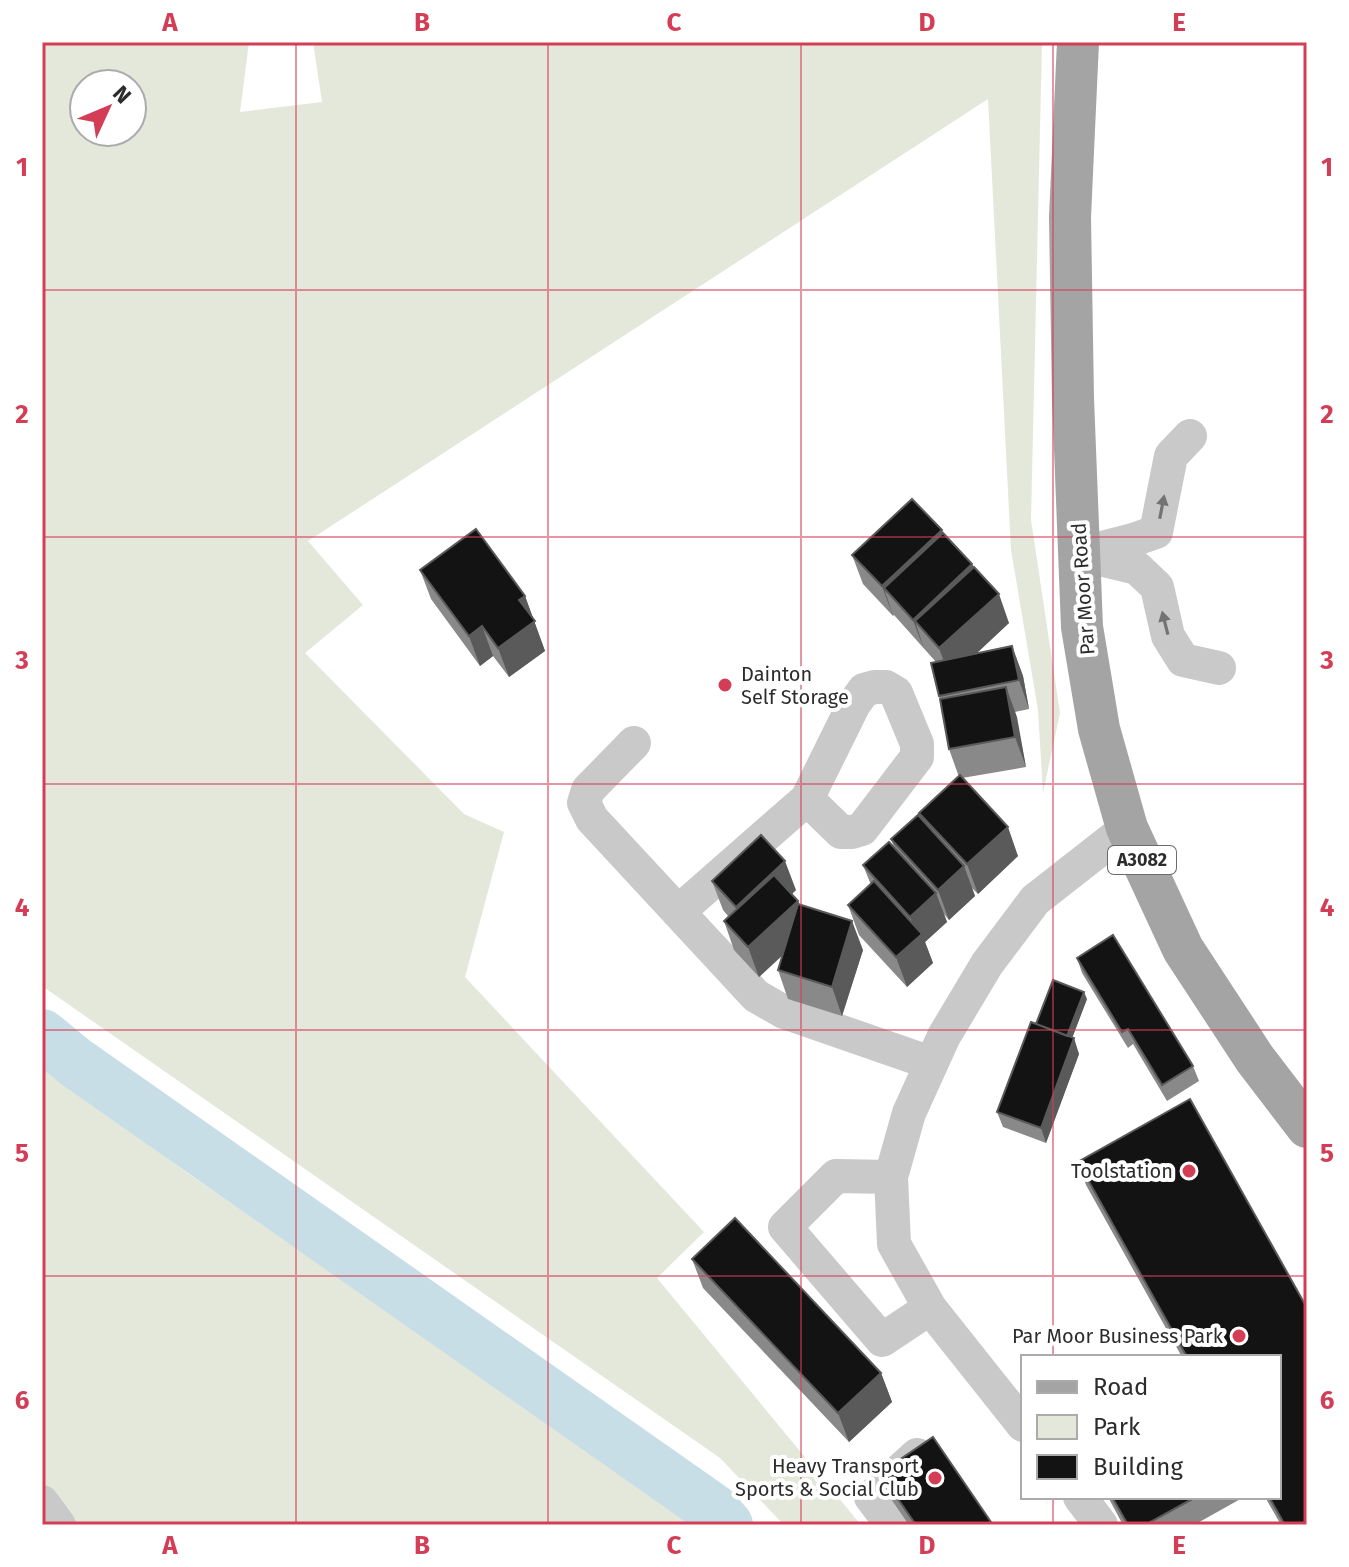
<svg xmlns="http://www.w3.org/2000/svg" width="1349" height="1567" viewBox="0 0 1349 1567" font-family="'Fira Sans',sans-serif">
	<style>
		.green { fill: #e3e8db; fill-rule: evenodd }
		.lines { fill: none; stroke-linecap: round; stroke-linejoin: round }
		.river { stroke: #c8dee7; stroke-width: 52 }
		.minor { stroke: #c9c9c9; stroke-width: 34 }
		.major { stroke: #a4a4a4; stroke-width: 42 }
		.wall { fill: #898989 }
		.shaded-wall { fill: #5a5a5a }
		.building { fill: #131313; stroke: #5a5a5a; stroke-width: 2 }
		.oneway { fill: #737373 }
		.grid { fill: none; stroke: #d33e56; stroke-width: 2; stroke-opacity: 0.55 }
		.poi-dot { fill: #d33e56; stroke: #fff; stroke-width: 3 }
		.labels { text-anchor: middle; stroke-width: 8; stroke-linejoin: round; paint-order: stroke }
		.shield { fill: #fff; stroke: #6b6b6b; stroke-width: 2 }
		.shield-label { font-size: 18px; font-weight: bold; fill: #2c2c2c }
		.street-label { font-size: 20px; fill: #2c2c2c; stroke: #fff }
		.poi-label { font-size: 20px; fill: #2c2c2c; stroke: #fff; text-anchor: end }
		.neatline { fill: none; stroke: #d33e56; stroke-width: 3 }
		.grid-label { font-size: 26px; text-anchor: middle; font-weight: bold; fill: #d33e56 }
	</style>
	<rect width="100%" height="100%" fill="#fff"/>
	<path class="green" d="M42,42h207l-9,70 82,-10 -9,-60h729l-11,478 29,193 -17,80 -5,-83 -27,-160 -23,-451 -680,442 55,64 -58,48 159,161 40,18 -39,145 239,255 -47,46 204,247h-77l-64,-67 -678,-472zM84,84h48v48h-48z
		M42,1068l144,104 509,353h-653z"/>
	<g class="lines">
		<path class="river" d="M42,1035l33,27 639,448 13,15"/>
		<path class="minor" d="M1083,553l50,-13 23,-8 15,-76 19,-20
			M1079,554l58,14 20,19 11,49 15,24 36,8
			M634,743l-46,47 -4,13 8,16 164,177 28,16 147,51
			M678,912l129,-113 47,-95 10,-14 11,-3h11l10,6 21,51v13l-55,72 -10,3h-11l-34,-33
			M891,1177l-55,-1 -51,51 97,113 48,-32
			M1023,1425l-93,-117 -36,-64 -3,-67 18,-64 35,-77 43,-72 48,-64 92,-72
			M1080,1497l21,28
			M42,1502l17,23
			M892,1525l-21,-28 46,-42"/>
		<path class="major" d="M1078,42l-8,175 3,181 9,229 17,102 28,99 56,121 72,110 52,68"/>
	</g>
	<path class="wall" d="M942,530l1,4 29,30 37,59 -33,31 36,-8 11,30 6,33 -14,3 11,55 -64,11 56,78 -40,38 -6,-6 3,8 -26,24 -5,-6 3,8 -22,20 8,21 -26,24 -48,-52 -11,-30 23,-20 -8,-20 31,-18 -3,-8 31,-19 -3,-7 40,-36 -10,-28 -10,-53 -3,-34 -42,-47 -1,1 -30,-32 -11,-29z
		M420,570l105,26 20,55 -36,26 -16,-21 -13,10 -49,-67z
		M712,881l84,9 -4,4 6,7 2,4 63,45 -21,66 -54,-17 -10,-29 4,-14 -23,21 -25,-27 -10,-29 4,-5 -5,-6z
		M1077,958l116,108 6,15 -32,20 -34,-57 -5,4 -46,-75z
		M1087,999l-15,39 7,16 -33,89 -43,-16 -6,-15z
		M1190,1099l117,209v217h-26l-16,-28h14v-140h-97l-96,-172 -8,-23z
		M692,1259l189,114 11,29 -43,40 -146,-154z
		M880,1473l113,52h-84l-20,-29z
		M1108,1497h136l-50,28h-71z"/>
	<path class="shaded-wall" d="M942,530l11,30 -69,28 9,28 -11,-30z
		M972,564l11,30 -68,27 9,28 -11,-29z
		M999,594l10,29 -59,55 -11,-30z
		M525,596l20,55 -36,26 -11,-29 21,-48z
		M482,626l11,30 -13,10 -11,-30z
		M1012,646l11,30 6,33 -10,-29z
		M1006,687l11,30 9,50 -11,-30z
		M1008,827l10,29 -40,38 -11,-30z
		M785,861l11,29 -49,46 -11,-29z
		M964,866l11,30 -26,24 -11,-30z
		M936,893l11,29 -22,20 8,21 -26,24 -11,-30 22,-20 -8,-20z
		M798,901l11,29 -50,47 -11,-30z
		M852,921l11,29 -21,66 -10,-29z
		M1084,992l3,7 -19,50 -3,-7z
		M1074,1038l5,16 -33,89 -5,-15z
		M881,1373l11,29 -43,40 -11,-29z"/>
	<path class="building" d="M912,499l30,31 -60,56 -30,-31z
		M476,529l49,67 -6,4 16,21 -37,27 -16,-22 -13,10 -49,-66z
		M943,533l29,31 -59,56 -29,-32z
		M974,567l25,27 -60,54 -24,-27z
		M1012,646l7,34 -80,16 -8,-33z
		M1006,687l9,50 -66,12 -9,-50z
		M960,775l48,52 -41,37 -48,-51z
		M918,815l46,51 -26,24 -47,-51z
		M761,835l24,26 -49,46 -24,-26z
		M889,842l47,51 -26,24 -47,-52z
		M774,875l24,26 -50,46 -24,-26z
		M874,881l48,53 -26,23 -48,-52z
		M798,904l54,17 -20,66 -54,-17z
		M1113,935l80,131 -31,19 -34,-56 -6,3 -45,-74z
		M1053,980l31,12 -17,44 -31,-12z
		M1031,1022l43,16 -33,90 -44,-16z
		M1190,1099l117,209v217h-22l-16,-28h10v-140h-92l-109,-195z
		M735,1218l146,155 -43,40 -146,-154z
		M933,1437l60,88h-77l-36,-52z
		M1112,1497h84l-51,28h-17z"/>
	<defs><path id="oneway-solid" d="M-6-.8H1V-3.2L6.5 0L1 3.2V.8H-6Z" transform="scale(2)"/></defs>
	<g class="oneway">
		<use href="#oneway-solid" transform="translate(1162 507) rotate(-79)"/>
		<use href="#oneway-solid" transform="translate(1165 623) rotate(-104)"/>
	</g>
	<path class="grid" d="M296,42v1483M548,42v1483M801,42v1483M1053,42v1315M42,290h1265M42,537h1265M42,784h1265M42,1030h1265M42,1276h1265M1053,1497v28"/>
	<g class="poi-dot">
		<circle cx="725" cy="685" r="8"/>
		<circle cx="1189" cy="1171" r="8"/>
		<circle cx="1239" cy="1336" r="8"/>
		<circle cx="935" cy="1478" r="8"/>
	</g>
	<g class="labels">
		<rect class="shield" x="1108" y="846" width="68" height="28" rx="6"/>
		<g class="shield-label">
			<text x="1142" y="866">A3082</text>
		</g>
		<g class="street-label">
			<text transform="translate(1083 589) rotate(-94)" y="7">Par Moor Road</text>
		</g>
		<g class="poi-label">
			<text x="741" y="681" text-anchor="start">Dainton<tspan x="741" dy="23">Self Storage</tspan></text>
			<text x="1173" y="1178">Toolstation</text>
			<text x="1223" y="1343">Par Moor Business Park</text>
			<text x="919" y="1473">Heavy Transport<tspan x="919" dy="23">Sports &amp; Social Club</tspan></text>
		</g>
	</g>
	<rect width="1349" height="1567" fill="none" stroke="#ffffff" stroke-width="88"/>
	<rect x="1021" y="1355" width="260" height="144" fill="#ffffff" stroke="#ababab" stroke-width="2"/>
	<rect x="1037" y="1381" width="40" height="12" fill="#a4a4a4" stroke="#ababab" stroke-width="2"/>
	<text x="1093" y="1395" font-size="24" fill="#2c2c2c">Road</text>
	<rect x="1037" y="1415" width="40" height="24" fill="#e3e8db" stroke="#ababab" stroke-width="2"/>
	<text x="1093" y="1435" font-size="24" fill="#2c2c2c">Park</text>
	<rect x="1037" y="1455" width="40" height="24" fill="#131313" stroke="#ababab" stroke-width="2"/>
	<text x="1093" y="1475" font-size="24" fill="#2c2c2c">Building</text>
	<g transform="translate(108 108) rotate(46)"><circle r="38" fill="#ffffff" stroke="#ababab" stroke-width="2"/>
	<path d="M0-6L14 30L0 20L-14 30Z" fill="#d33e56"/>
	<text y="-12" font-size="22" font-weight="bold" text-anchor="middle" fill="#2c2c2c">N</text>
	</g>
	<rect x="44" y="44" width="1261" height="1479" class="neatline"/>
	<g class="grid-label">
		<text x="170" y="31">A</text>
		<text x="422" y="31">B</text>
		<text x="674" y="31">C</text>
		<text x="927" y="31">D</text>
		<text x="1179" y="31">E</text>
		<text x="22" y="176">1</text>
		<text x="1327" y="176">1</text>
		<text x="22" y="423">2</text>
		<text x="1327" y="423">2</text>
		<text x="22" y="669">3</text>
		<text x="1327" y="669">3</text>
		<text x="22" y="916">4</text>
		<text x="1327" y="916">4</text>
		<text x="22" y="1162">5</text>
		<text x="1327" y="1162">5</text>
		<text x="22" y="1409">6</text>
		<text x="1327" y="1409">6</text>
		<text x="170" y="1554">A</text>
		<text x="422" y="1554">B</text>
		<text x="674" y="1554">C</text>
		<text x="927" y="1554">D</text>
		<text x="1179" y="1554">E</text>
	</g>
</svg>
